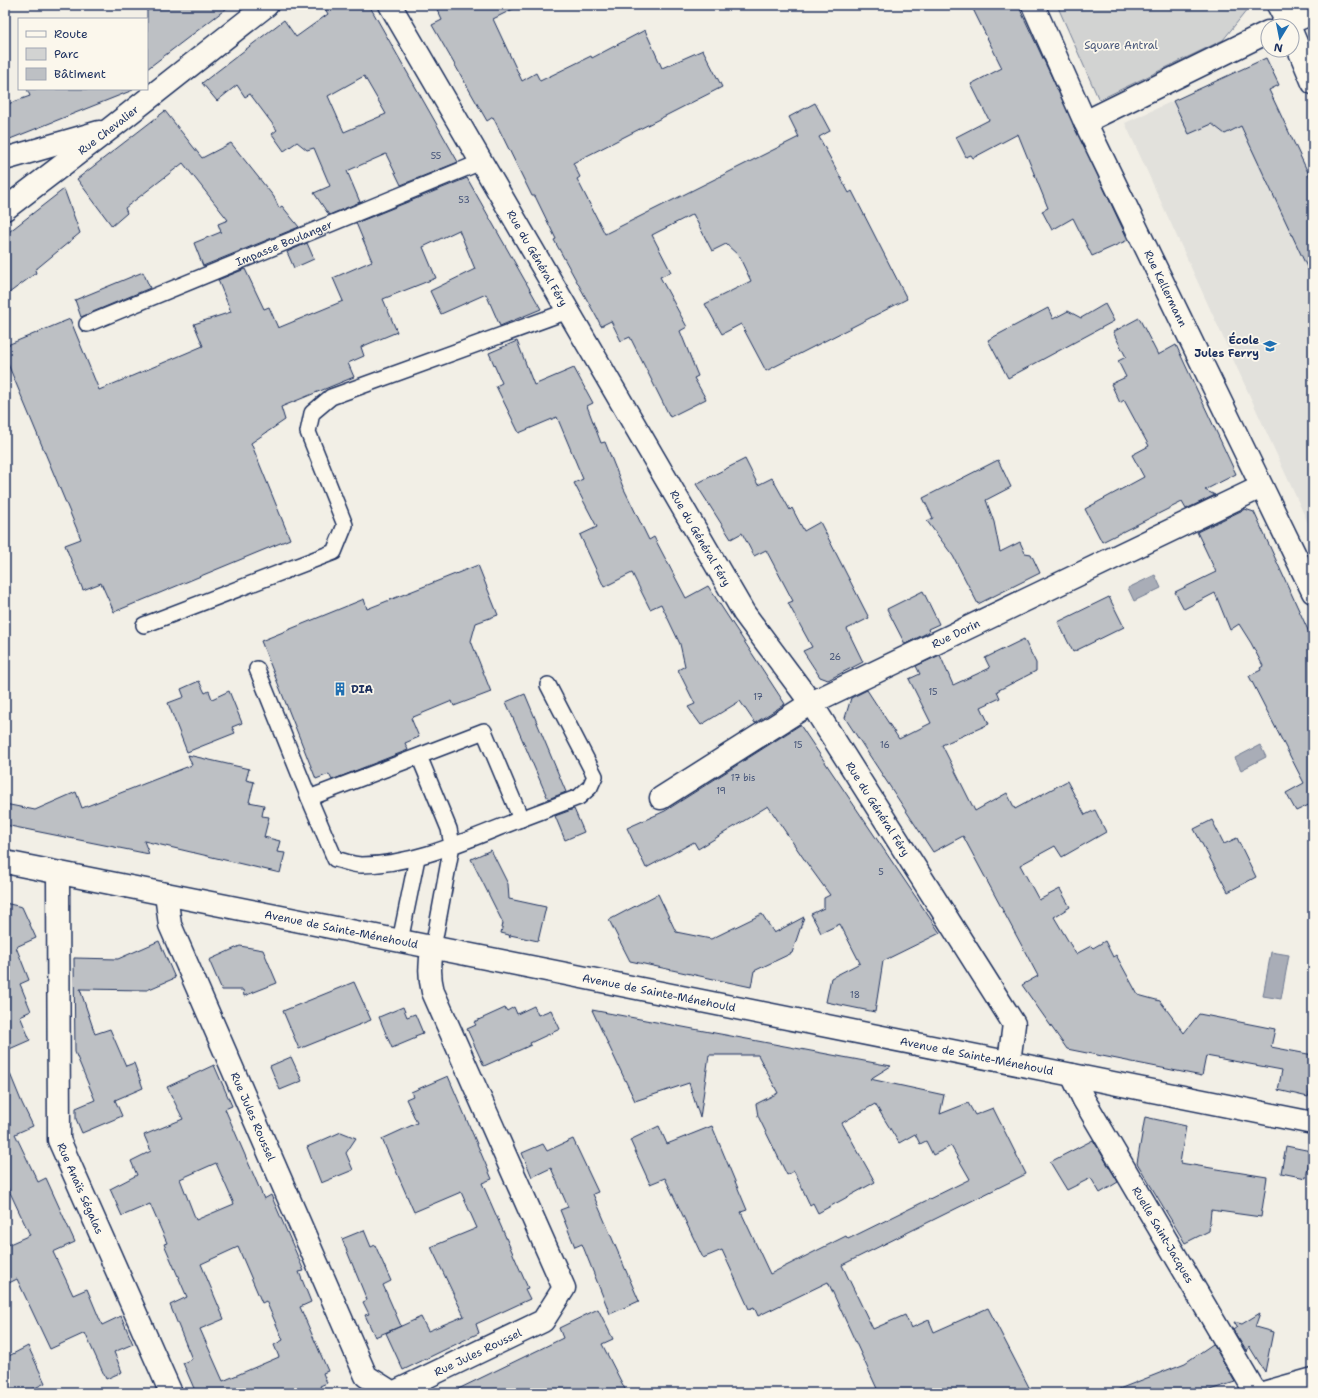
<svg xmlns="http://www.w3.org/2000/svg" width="1318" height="1398" viewBox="0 0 1318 1398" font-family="'Shantell Sans',sans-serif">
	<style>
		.built { fill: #e2e1dc }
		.green { fill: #d2d3d2; stroke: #768198 }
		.water { fill: #a9adb7; stroke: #707b93 }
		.building { fill: #bdc0c4; stroke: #1b2f5e; fill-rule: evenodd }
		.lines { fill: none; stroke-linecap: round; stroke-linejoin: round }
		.service-casing { stroke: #1b2f5e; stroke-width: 18 }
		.minor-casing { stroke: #1b2f5e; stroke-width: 25 }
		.secondary-casing { stroke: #1b2f5e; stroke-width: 25 }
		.service { stroke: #fbf7ec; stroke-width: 15 }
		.minor { stroke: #fbf7ec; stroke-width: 22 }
		.secondary { stroke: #fbf7ec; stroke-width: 22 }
		.labels { text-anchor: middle; stroke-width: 3.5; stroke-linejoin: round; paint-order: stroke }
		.number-label { font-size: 9px; fill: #445378 }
		.park-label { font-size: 11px; fill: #49587b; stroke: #fbf7ec }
		.street-label { font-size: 11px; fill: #1b2f5e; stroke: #fbf7ec }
		.poi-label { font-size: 11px; font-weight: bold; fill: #1b2f5e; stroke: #fbf7ec; text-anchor: end }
	</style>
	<rect width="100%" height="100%" fill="#f2efe6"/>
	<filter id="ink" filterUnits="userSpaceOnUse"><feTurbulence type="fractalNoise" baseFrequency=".025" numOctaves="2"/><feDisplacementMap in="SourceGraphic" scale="8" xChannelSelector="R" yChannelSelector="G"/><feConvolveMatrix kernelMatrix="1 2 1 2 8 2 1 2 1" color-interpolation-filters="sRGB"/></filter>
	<g filter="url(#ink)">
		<path class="built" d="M1266,58l13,27 -10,4 44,94v351l-188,-411z"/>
		<path class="green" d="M1057,5h188l2,5 -24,30 -124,60z"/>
		<path class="water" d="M1155,575l6,13 -27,13 -6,-13z
			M1260,745l6,12 -25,13 -6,-12z
			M1271,952l18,3 -8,44 -18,-3z"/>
		<path class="building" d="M147,5h84l-84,64z
			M323,5h46l89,157 -57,23 -15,-31 -39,17 13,31 -31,13 -15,-22 16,-7 -16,-38 -7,2 -10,-8 -13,9 -12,-17 5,-4 -27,-36 -5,3 -8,-12 -20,16 -15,-18 82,-63 12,17 32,-23zM364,76l22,38 -42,18 -16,-36z
			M435,5h86l-28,14 29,62 14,-8 4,8 51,-25 1,2 53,-28 17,38 41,-18 19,37 -149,76 7,14 -3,2 28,55 194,-97 -10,-20 26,-14 15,28 -11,6 30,56 3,-2 55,108 -141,72 -25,-47 -19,10 -17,-30 46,-23 -12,-25 -13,-12 -14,7 -19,-37 -41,21 19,37 -11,5 27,50 -7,4 18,45 -4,2 12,21 -36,18 -40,-80 -9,4 -10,-20 -10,5 -4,-8 -43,-78 2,-1 -21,-43h-3l-39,-79 -6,4 -55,-96 10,-5z
			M971,5h47l110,235 -36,16 -19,-38 -21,12 -10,-19 6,-3 -30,-74 -45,24 -2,-3 -5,2 -10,-20 33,-17 -18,-36 31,-16z
			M1266,58l13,27 -10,5 44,93v97l-72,-154 -16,8 -13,-10 -23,10 -16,-33z
			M27,89h105l1,1 -128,51v-36l25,-9z
			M165,111l37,47 29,-15 43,54 5,11 3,-2 17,21 -96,39 -9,-23 27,-11 -3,-8 10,-4 -45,-57 -58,45 2,5 -15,13 -35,-47z
			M467,178l74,131 -41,17 -14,-32 -45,20 -11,-23 45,-22 -16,-39 -36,17 13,31 -53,21 14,33 -36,15 3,9 -16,7 6,14 -73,30 4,13 -34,23 39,96 -176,73 -13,-29 -18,7 -18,-45 16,-6 -76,-182v-11l65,-27 29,71 104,-44 -9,-22 37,-12 -13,-32 27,-11 19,40 5,-2 9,21 65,-27 -10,-23 39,-17 -16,-38z
			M64,189l16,44 -45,37 1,3 -31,23v-61z
			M307,243l7,16 -20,9 -7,-16z
			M143,272l7,16 -69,29 -6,-17z
			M1105,304l9,17 -106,57 -20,-38 60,-32 5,11 15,-8 13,7z
			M1139,318l19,37 18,-10 60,129 -31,16 10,5 -29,14 -4,-7 -80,40 -17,-33 59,-32 -12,-22 17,-9 -25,-46 -4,3 -9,-19 15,-7 -8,-16 8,-4 -13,-25z
			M517,341l17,44 40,-17 19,35 -6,3 14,37 4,-1 18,45 26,53 5,-3 32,61 22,-12 77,118 -30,19 -15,-22 -39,24 -13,-18 7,-3 -17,-34 7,-4 -5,-22 -19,-40 -11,5 -18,-36 -28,14 -24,-52 17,-8 -23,-44 9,-4 -26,-62 -38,16 -23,-47 6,-3 -13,-30z
			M745,459l13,26 14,-7 18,32 2,-2 12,23 16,-9 49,96 -22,11 16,33 -35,18 -8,-3 -17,-26 9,-4 -24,-44 5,-2 -27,-51 -12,6 -12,-23 -11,6 -35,-55z
			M998,460l13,27 -25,13 8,22 6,30 20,-10 5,11 6,1 9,19 -62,31 -25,-48 -26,-35 6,-3 -10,-20z
			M1245,509l9,3 59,129v162l-17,8 -10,-18 18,-10 -55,-107 12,-6 -1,-2 3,-2 -12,-23 -12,-19 -9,6 -15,-37 -31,16 -9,-17 41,-20 -19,-40z
			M478,565l20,50 -22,8 -5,18 20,51 -37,14 -2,-5 -41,17 8,19 -14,6 3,7 -76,30 -3,-6 -13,5 -55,-138 103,-42 3,10z
			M923,591l16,33 -11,5 1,3 -24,12 -18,-35z
			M1109,597l15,30 -51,25 -15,-30z
			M1024,639l12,24v8l-39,20 3,7 -19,9 8,17 -47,21 33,66 32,-18 8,16 52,-28 18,34 10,-5 11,22 -44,25 -7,-11 -35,19 19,35 21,-11 10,18 -16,10 22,37 15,-8 2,2 12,-7 8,16 3,-2 22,40 22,6 24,32 15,-19 76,15 -4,18 42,8v26l-5,16 -30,-7 4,-20 -76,-14 -4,20 -135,-27 -45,-64 16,-9 -75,-140 -30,16 -88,-134 6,-20 16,-8 32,49 32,-16 -22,-44 11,-5 -4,-8 24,-11 13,30 37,-17 -5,-10z
			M199,681l6,12 4,-2 3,8 17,-8 13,32 -10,4 3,6 -48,19 -19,-49 16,-6 -3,-8z
			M525,694l41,98 -18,7 -42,-97z
			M800,725l140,208 -57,28 -8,51 -49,-10 5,-24 29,-15 -20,-39 -19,9 -10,-19 13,-6v-10l6,-3 -24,-33 -38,-56 -70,43 -4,-7 -48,26 -19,-40 38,-17z
			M188,755l61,14 -3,11 8,2 -5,20 15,3 -2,11 7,1 -5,20 16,4 -3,11 8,1 -5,20 -136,-32 5,13 -144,-29v-21l30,6 41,-18 6,16 110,-43z
			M574,809l10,23 -19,8 -10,-24z
			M1212,820l12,24 13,-6 19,39 -28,15 -34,-63z
			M491,850l17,34 1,15 37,8 -8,34 -28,-6v3l-1,-3 -8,-2 2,-10 -32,-64z
			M658,894l18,38 35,7 51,-25 12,19 30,-16 -12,36 -38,18 -3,16 -121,-26 -21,-41z
			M5,903l17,4 14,31 -20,9 13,33 -9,4 11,27 -11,5 10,24 -25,11z
			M159,941l16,37 -28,12 -67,-1 15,45 15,-5 16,37 8,-3 9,25 -28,12 7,16 -40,17 -6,-14v-11l19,-8 -20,-48 -1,-94 44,1z
			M240,946l23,4 14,33 -33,13 -1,-6h-21l-13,-30z
			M354,982l17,38 -72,29 -16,-38z
			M534,1006l4,9 13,-5 9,19 -30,14 1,2 -47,21 -17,-37 9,-4 -2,-3 31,-14 2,3 7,-4 3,7z
			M403,1007l4,10 8,-3 8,19 -8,3 1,2 -24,10 -13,-31z
			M592,1010l299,56 -21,13 74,16 -4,19 28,-11 7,12 18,-7 33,66 -184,91 31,64 32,-14 6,13 18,-8 5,12 54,-24 44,85h-153l-51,-111 -70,34 -4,-9 -5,2 -27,-59 -19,8 -38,-80 -15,6 -20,-44 29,-14 8,18 45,-18 35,84 -6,2 29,62 76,-38 2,3 122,-60 -19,-33 -18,9 -7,-14 -6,3 -5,-10 -16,9 -24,-39 -33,19 33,59 -57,31 -5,-10 -3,2 -16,-34 -7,4 -29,-59 -2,-12 22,-11 -20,-38h-49l-9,63 -11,-35 -54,18z
			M291,1057l11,24 -22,9 -10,-24z
			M5,1064h1l16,39 11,23 -18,8 23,48 8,-4 29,64 -22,10 20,43 14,-6 15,36 19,-9 12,28 -19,8 8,20 -16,7 -21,-46 -35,16 -33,-70 -12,6v-39l25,-11 -25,-53z
			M214,1065l18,41 -7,3 39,90 7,-4 33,76 -5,1 12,30 -11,5 28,64 -5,2 4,10 -7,3 3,7h-127l2,-1 -2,1 -13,-30 9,-4 -22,-54 17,-8 -23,-53 3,-1 -17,-39 -28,12 -12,-27 27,-14 -6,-14 20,-10 -7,-16 39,-16 -16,-32zM216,1163l18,41 -38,16 -16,-41zM238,1247l24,56 4,-2 17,39 -9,5 5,12 -56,24 -23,-52 24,-10 -23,-55z
			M448,1076l44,103 -10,4 46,105 -3,1 5,10 -54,25 3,9 -76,37 -17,-37 35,-16 7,14 36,-15 -33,-69 46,-19 -16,-36 -47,20 -32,-73 35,-16 -11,-24 7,-3 -2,-4z
			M1145,1117l41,9 -6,37 87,14 -6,40 -50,-7 -2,21 -24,12 -48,-80z
			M341,1132l15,6 -10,15 7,17 -32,13 -14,-36z
			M573,1139l25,53 -5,2 46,107 -29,13 -28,-70 -7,3 -15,-37 8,-3 -17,-39 -19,9 -10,-24 21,-9 4,7z
			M1093,1140l25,42 -18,11 -9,-15 -24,12 -17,-28z
			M1286,1146l25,5 -5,27 -25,-5z
			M364,1230l7,17 4,-2 16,36 -8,4 18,41 -26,11 -10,-22 4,-1 -6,-12 4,-2 -25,-61z
			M598,1309l15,30 -11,5 25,49h-177l113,-55 -4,-10z
			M1260,1313l-5,14 18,5 -8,40 -16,-26 -2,6 -14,-22 4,-3 -3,-5 8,2z
			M1213,1344l22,38 -35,11h-91l76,-30z
			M28,1346l17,37 -20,10h-20v-35z"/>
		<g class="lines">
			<g class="service-casing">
				<g id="service">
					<path id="s1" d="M87,324l394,-162"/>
					<path d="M144,625l190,-73 11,-27 -37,-93 4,-19 19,-16 237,-86"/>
					<path d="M257,669l52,129"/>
					<path d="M419,756l65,-25 37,88c-50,19 -105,46 -159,46 -9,0 -18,-4 -27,-6l-26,-61 110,-42 30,73 3,16 -19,103"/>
					<path d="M521,819l58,-22 11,-10 5,-11 -47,-91"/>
					<path d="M400,941l17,-83"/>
				</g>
			</g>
			<g class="minor-casing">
				<g id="minor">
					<path id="s2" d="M390,5l354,608 67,90 203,321 -5,38"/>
					<path id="s3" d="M1033,5l52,117 228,470"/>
					<path d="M1278,5l11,21"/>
					<path d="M1281,26l32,-13"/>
					<path d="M1292,33l21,50"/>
					<path d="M1085,122l183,-90"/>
					<path d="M5,159l94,-27"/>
					<path id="s4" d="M5,209l106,-81 156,-123"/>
					<path id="s5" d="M661,798l150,-95 450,-216"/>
					<path id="s6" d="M58,873l1,267 112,253"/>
					<path id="s7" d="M166,894l4,31 196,451 27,17 150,-72 21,-33 -131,-296c-4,-16 -4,-28 0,-44"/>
					<path id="s8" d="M1072,1075l12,25 172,293"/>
					<path d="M1263,1393l50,-14"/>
				</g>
			</g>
			<g class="secondary-casing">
				<g id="secondary">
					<path id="s9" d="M5,862l1308,261"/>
				</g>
			</g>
			<use href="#service" class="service"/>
			<use href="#minor" class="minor"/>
			<use href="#secondary" class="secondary"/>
		</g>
	</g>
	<defs>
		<g id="school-bare" transform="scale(1.08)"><path d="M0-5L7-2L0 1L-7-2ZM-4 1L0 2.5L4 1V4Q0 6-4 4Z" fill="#1f6fb2" stroke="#fbf7ec" stroke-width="2.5" paint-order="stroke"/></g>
		<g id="building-bare" transform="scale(1.08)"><path d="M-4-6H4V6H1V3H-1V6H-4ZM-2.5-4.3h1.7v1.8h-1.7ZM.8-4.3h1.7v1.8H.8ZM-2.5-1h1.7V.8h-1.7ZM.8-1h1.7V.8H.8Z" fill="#1f6fb2" stroke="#fbf7ec" stroke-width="2.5" paint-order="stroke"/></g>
	</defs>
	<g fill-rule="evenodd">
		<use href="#school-bare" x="1270" y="346"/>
		<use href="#building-bare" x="340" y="689"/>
	</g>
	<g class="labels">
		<g class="number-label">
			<text x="436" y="159">55</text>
			<text x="464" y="203">53</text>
			<text x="835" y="660">26</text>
			<text x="933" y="695">15</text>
			<text x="758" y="700">17</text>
			<text x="798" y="748">15</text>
			<text x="885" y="748">16</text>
			<text x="743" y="781">17 bis</text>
			<text x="721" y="794">19</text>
			<text x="881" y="875">5</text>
			<text x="855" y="998">18</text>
		</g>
		<g class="park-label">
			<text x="1121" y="49">Square Antral</text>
		</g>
		<g class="street-label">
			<text dy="4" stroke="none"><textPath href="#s4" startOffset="130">Rue Chevalier</textPath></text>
			<text dy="4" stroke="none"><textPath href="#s1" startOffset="213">Impasse Boulanger</textPath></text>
			<text dy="4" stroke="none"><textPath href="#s2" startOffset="293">Rue du Général Féry</textPath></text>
			<text dy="4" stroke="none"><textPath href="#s3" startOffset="313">Rue Kellermann</textPath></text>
			<text dy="4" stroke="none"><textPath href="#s2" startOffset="617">Rue du Général Féry</textPath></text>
			<text dy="4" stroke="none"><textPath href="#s5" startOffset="338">Rue Dorin</textPath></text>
			<text dy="4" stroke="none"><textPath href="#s2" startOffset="941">Rue du Général Féry</textPath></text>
			<text dy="4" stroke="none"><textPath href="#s9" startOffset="343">Avenue de Sainte-Ménehould</textPath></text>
			<text dy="4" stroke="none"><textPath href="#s9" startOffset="667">Avenue de Sainte-Ménehould</textPath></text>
			<text dy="4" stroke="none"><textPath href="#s9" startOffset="991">Avenue de Sainte-Ménehould</textPath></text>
			<text dy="4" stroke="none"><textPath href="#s7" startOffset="240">Rue Jules Roussel</textPath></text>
			<text dy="4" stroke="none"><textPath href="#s6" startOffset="320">Rue Anaïs Ségalas</textPath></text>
			<text dy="4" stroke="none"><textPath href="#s8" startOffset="184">Ruelle Saint-Jacques</textPath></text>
			<text dy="4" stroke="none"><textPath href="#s7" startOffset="649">Rue Jules Roussel</textPath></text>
		</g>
		<g class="poi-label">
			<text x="1259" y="344">École<tspan x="1259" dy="13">Jules Ferry</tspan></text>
			<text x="351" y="693" text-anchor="start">DIA</text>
		</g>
	</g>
	<rect width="1318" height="1398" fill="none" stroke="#fbf7ec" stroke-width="20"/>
	<rect x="10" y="10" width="1298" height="1378" fill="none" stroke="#1b2f5e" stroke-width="1.5" filter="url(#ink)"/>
	<rect x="18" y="18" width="130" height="72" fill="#fbf7ec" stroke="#a1a7b3"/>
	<rect x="26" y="31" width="20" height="6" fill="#fbf7ec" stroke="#a1a7b3"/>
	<text x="54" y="38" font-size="12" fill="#1b2f5e">Route</text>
	<rect x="26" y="48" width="20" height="12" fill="#d2d3d2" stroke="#a1a7b3"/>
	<text x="54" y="58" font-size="12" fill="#1b2f5e">Parc</text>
	<rect x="26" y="68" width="20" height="12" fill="#bdc0c4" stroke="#a1a7b3"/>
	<text x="54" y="78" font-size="12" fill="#1b2f5e">Bâtiment</text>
	<g transform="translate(1280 38) rotate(190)"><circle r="19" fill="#fbf7ec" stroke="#a1a7b3"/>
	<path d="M0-3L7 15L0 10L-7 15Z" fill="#1f6fb2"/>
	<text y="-6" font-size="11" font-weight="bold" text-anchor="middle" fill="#1b2f5e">N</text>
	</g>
</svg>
